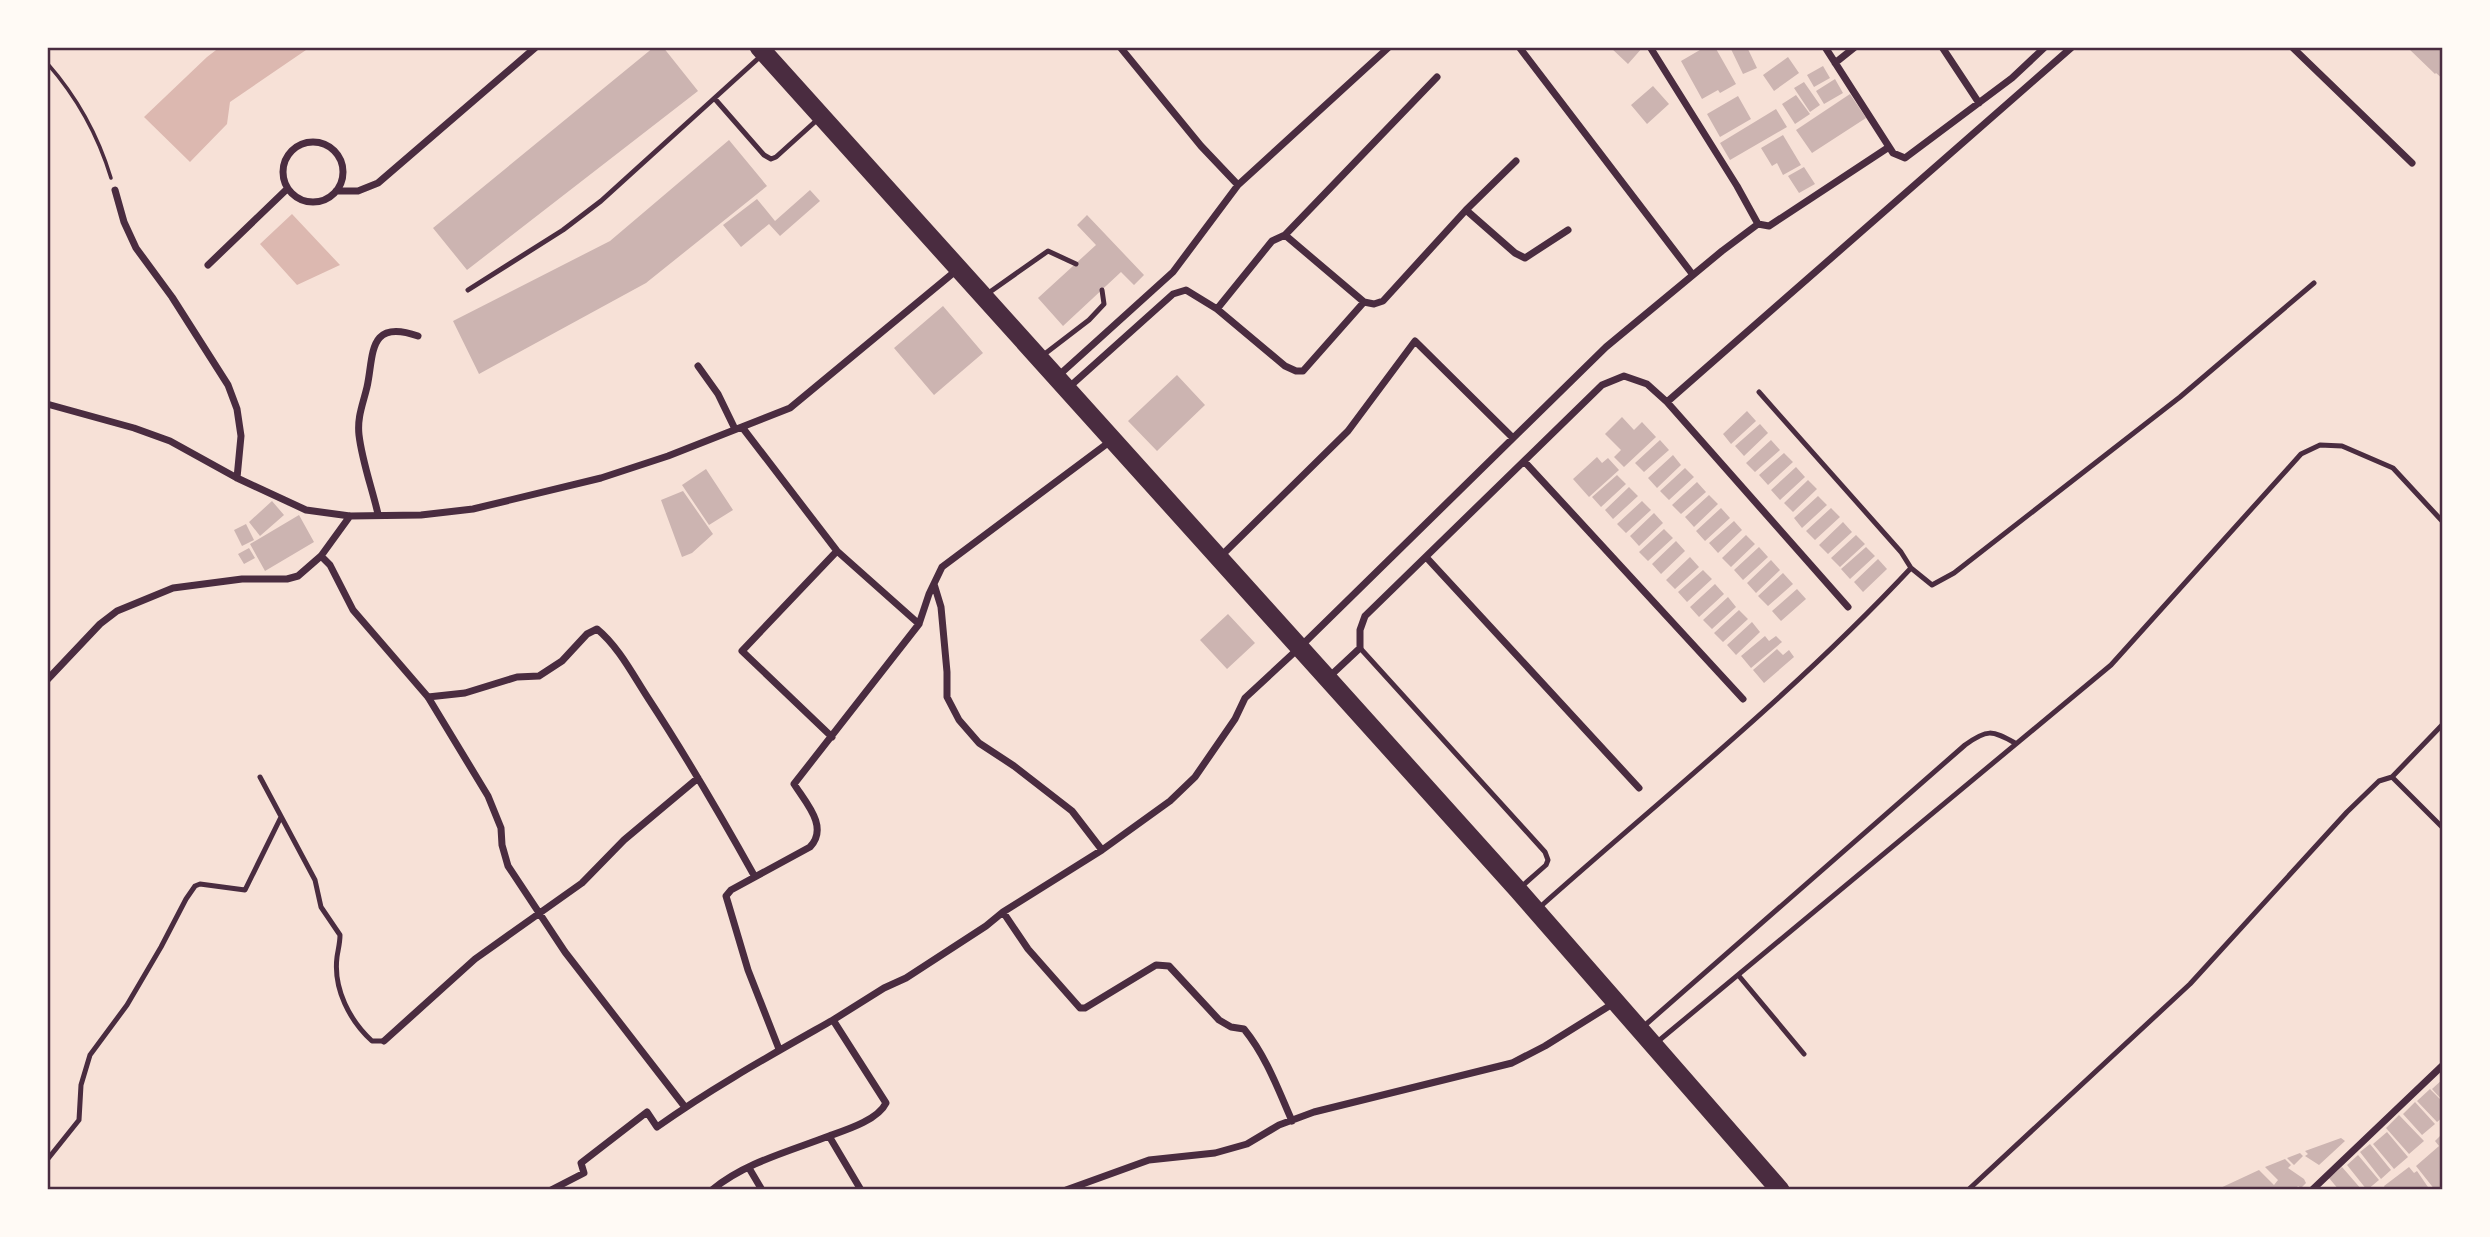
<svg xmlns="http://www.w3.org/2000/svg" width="2490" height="1237" viewBox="0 0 2490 1237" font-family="'Archivo Narrow',sans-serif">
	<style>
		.water { fill: #dcb8b0 }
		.building { fill: #ccb4b1 }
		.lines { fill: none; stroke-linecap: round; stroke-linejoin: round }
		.path { stroke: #4a2c40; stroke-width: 3.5 }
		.service { stroke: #4a2c40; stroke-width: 5 }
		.minor { stroke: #4a2c40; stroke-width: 7 }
		.trunk { stroke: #4a2c40; stroke-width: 19 }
		.neatline { fill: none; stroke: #4a2c40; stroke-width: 2.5 }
	</style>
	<rect width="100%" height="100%" fill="#f7e1d7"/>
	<path class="water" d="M220,47h85l1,3 -76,52 -3,22 -37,38 -46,-45 63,-60z
		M292,214l48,51 -43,20 -37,-41z"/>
	<path class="building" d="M654,47h9l35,44 -231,179 -34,-42z
		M1610,47h33l-15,17z
		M1705,47h10l21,37 -16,9 -2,-3 -16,9 -21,-38z
		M1730,47h17l10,21 -14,6z
		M2407,47h36v32l-7,-6 -1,1z
		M1788,57l11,16 -25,18 -11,-16z
		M1823,66l7,12 -16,9 -7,-12z
		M1835,79l8,14 -19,11 -8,-13z
		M1804,82l16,23 -10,7 -16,-24z
		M1653,86l16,18 -22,20 -16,-19z
		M1850,94l16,24 -54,35 -16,-23z
		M1796,95l14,19 -15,10 -13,-20z
		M1738,96l13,23 -31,18 -13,-23z
		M1776,109l11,18 -57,33 -10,-17z
		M1783,135l18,30 -18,10 -6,-12 -5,3 -11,-18z
		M729,140l38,46 -121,97 -167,91 -26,-53 157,-80z
		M1804,167l11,17 -16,9 -11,-17z
		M810,190l10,11 -40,35 -11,-12 -28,23 -18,-22 34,-26 18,22z
		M1087,215l57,60 -10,10 -13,-13 -58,54 -25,-28 58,-53 -19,-20z
		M943,306l40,47 -49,42 -40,-47z
		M1177,375l28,30 -48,46 -29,-30z
		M1747,411l9,10 -25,23 -8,-10z
		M1622,417l12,13 8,-8 14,15 -32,30 -10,-10 7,-7 -16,-16z
		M1760,424l8,9 -24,23 -9,-10z
		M1660,440l9,10 -25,22 -9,-9z
		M1771,440l9,10 -25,22 -9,-9z
		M1784,453l9,9 -25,23 -9,-10z
		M1673,455l8,10 -24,23 -9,-10z
		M1597,457l5,6 6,-5 11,12 -30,27 -16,-18z
		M1796,467l9,10 -25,23 -9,-10z
		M1685,468l9,9 -25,23 -9,-9z
		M706,469l27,41 -24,15 -27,-40z
		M1617,475l9,9 -25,23 -9,-10z
		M1808,480l9,9 -24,23 -9,-9z
		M1697,482l9,10 -25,22 -9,-9z
		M1629,487l9,9 -25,23 -8,-9z
		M683,491l30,43 -21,19 -10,4 -21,-57z
		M1709,495l9,9 -24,23 -9,-10z
		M1818,496l9,9 -25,23 -8,-10z
		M272,501l12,14 -24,21 -11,-14z
		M1642,501l9,9 -25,23 -9,-9z
		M1721,508l9,10 -25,23 -9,-10z
		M1831,508l9,9 -25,23 -9,-9z
		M1654,513l9,10 -24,23 -9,-10z
		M299,515l15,27 -49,29 -15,-27z
		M1734,521l8,9 -24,23 -9,-10z
		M1843,522l9,10 -24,22 -9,-9z
		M246,524l8,16 -12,6 -8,-16z
		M1664,529l9,9 -25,23 -9,-9z
		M1746,535l9,9 -24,23 -9,-9z
		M1856,535l9,9 -25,23 -9,-9z
		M1676,541l9,10 -24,23 -9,-10z
		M1759,547l9,10 -25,23 -9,-10z
		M1866,547l9,9 -25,23 -9,-10z
		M249,548l6,10 -11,6 -6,-10z
		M1690,557l9,10 -24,22 -9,-9z
		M1878,559l9,10 -24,23 -9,-10z
		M1771,560l9,10 -24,23 -9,-10z
		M1703,570l9,9 -25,23 -9,-10z
		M1783,573l10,11 -25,22 -10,-10z
		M1715,584l9,10 -25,23 -9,-10z
		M1797,589l9,10 -25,22 -9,-10z
		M1728,597l8,10 -24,22 -9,-9z
		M1739,610l9,9 -25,23 -9,-9z
		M1228,614l27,29 -28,26 -27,-29z
		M1752,622l8,10 -24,23 -9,-10z
		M1765,636l4,5 7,-5 6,6 -31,26 -10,-12z
		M1777,649l6,6 6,-5 5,7 -30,26 -11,-13z
		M2443,1079v22l-11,-12z
		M2430,1089l13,13v15l-6,5 -20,-21z
		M2415,1102l20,22 -13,11 -19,-21z
		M2399,1115l25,26 -15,13 -23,-26z
		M2387,1132l21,25 -14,12 -21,-25z
		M2443,1133v52l-8,5 -19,-24 23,-20 -4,-5z
		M2341,1138l4,3 -26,24 -14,-9 3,-2 -3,-3z
		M2370,1144l21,26 -10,9 -21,-27z
		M2300,1153l3,3 -9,9 -7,-7z
		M2358,1155l21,25 -12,10 -20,-25z
		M2285,1159l6,6 -3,3 16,11 2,4 -5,5 -3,-2 -3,4h-79l43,-20 15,15 4,-5 -13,-13z
		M2342,1167l20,23h-23l-10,-12z
		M2409,1167l5,6 3,-2 13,19h-44l-2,-4z"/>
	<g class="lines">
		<path class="path" d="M47,63c30,34 51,72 64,115"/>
		<path class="service" d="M715,99l49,56 7,4 5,-2 41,-37
			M468,290l95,-60 38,-29 161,-146
			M987,294l61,-43 28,13
			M1042,356l47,-36 15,-16 -2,-14
			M1911,568l21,17 22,-12 226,-176 134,-114
			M1360,648l185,204 3,8 -2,5 -26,23
			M260,777l55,103 6,27 19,28c0,8 -2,15 -3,22 -4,32 13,64 35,84h12
			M2392,777l51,-53
			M1540,907c125,-111 256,-216 371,-339l-10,-16 -142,-160
			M1739,976l65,78
			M1644,1026l321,-281c22,-16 27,-15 50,-2
			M1656,1043l455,-378 190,-211 19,-9 22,1 51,22 50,54
			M47,1160l32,-40 2,-35 9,-30 37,-50 34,-58 25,-48 9,-13 5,-2 45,6 36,-73
			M1968,1190l222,-206 157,-172 32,-31 13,-4 51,51"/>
		<path class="minor" d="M1120,47l81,99 37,39
			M1519,47l174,228
			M1650,47l87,139 21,38
			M1825,47l68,106 12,5 107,-80 33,-31
			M1942,47l37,56
			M2292,47l120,116
			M1835,63l20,-16
			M283 172a30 30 0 1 1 60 0a30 30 0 1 1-60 0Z
			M115,190l9,32 12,26 36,49 56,88 9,24 4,27 -4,42
			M336,191h22l20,-8 158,-136
			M1466,210l49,43 10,5 43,-28
			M1285,235l152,-158
			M208,265l79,-76
			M1217,309l55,-68 13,-6 79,67
			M698,366l20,28 17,35
			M1058,376l115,-104 65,-87 151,-138
			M1067,389l106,-95 13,-4 31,19 68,57 11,5h7l61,-69 10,2 9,-3 83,-91 50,-49
			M1667,402l405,-355
			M47,404l87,24 36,13 67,37 69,32 44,6 71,-1 52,-6 128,-31 67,-22 122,-48 168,-139
			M742,427l95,124 82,73
			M1524,461l219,238
			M378,514c-6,-26 -16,-53 -19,-79 -2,-18 4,-31 8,-48 7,-31 0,-69 51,-51
			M321,556l9,9 23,45 75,87 60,99 13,32 1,17 6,21 57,86 120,155
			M1426,557l213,231
			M1219,558l129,-127 67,-90 98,97
			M934,584l7,23 6,65v25l12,23 20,23 35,23 58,45 30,39
			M1329,677l31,-29v-18l5,-14 237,-231 22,-9 23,8 20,18 181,205
			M47,680l53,-56 17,-13 56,-23 69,-9h45l11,-3 23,-20 29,-40
			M428,697l37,-4 52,-16 22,-1 23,-15 25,-27 10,-5c21,17 36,46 51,69 38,58 73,118 107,179
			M832,737l-90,-86 95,-100
			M1003,912l25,37 52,59h5l71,-43 13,1 50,54 12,7 13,2c22,27 34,60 48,92
			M384,1041l91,-82 107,-76 42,-43 74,-62
			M779,1049l-31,-79 -22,-74 5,-6 79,-43c19,-20 -4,-44 -16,-63l125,-160 10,-30 13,-27 170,-127
			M749,1168l13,22
			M551,1190l33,-17 -3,-10 66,-51 10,15c56,-40 116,-73 176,-107
			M712,1190c32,-27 78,-39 117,-54
			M861,1190l-32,-54c17,-6 49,-16 57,-33l-53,-83 51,-32 22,-10 80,-52 17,-14 99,-62 68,-49 25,-24 40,-58 10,-21 55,-51 306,-300 116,-96 36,-27 11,2 120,-79
			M1066,1190l83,-30 66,-7 32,-9 32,-19 35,-13 198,-49 33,-17 69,-43
			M2312,1190l131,-125"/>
		<path class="trunk" d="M759,47l759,843 262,300"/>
	</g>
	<rect width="2490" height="1237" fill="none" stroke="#fffaf5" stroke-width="98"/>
	<rect x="49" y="49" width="2392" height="1139" class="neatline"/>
</svg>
